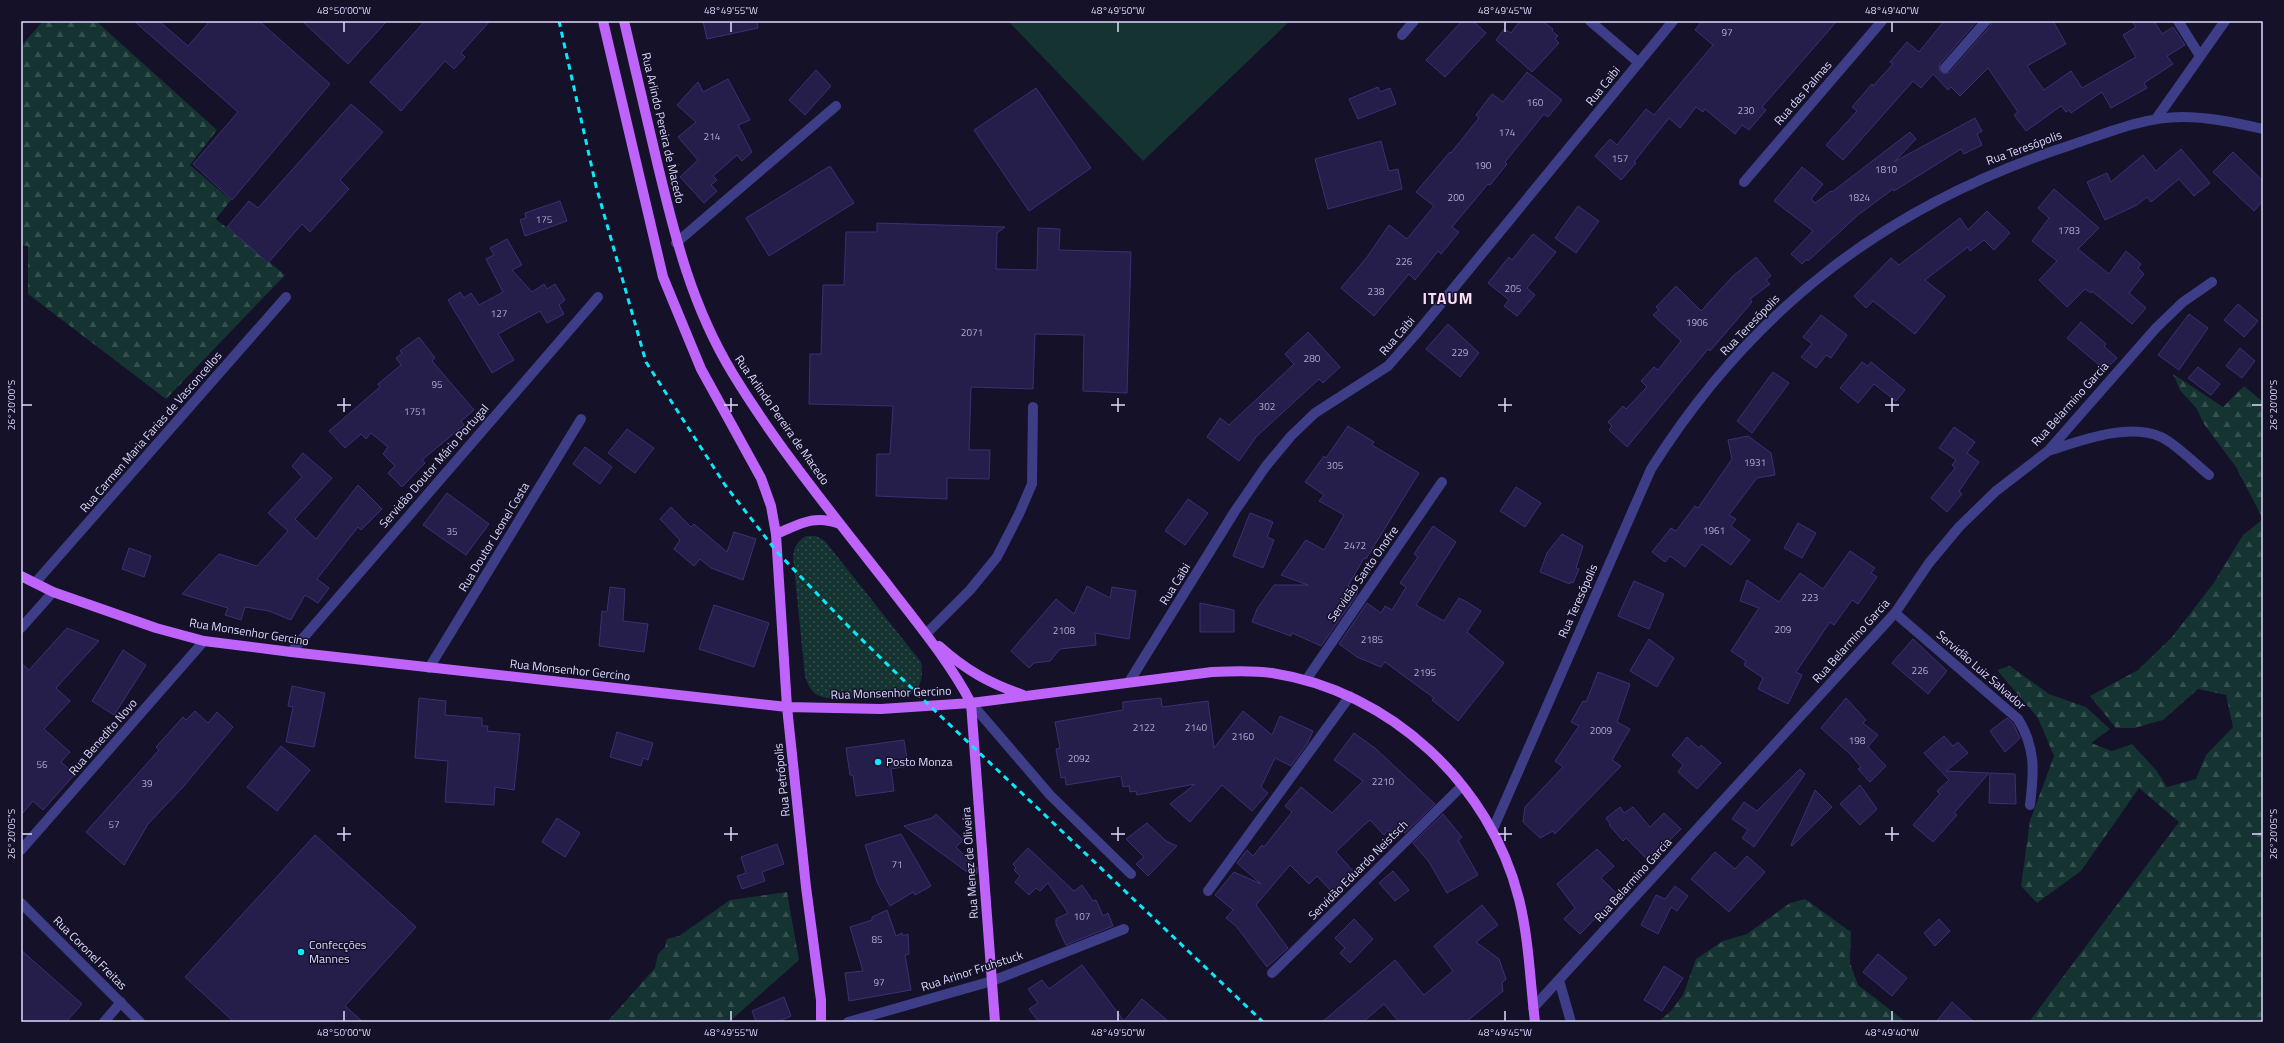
<svg xmlns="http://www.w3.org/2000/svg" width="2284" height="1043" viewBox="0 0 2284 1043" font-family="'Titillium Web',sans-serif">
	<style>
		.green { fill: url(#green-dots) }
		.forest { fill: url(#forest-firs) }
		.pitch { fill: #143331 }
		.building { fill: #251d4a; stroke: #3c3075 }
		.lines { fill: none; stroke-linecap: round; stroke-linejoin: round }
		.minor { stroke: #3e3d87; stroke-width: 10 }
		.major { stroke: #be64fb; stroke-width: 10 }
		.rail { stroke: #0be8f9; stroke-width: 3; stroke-dasharray: 6 5; stroke-linecap: butt }
		.ticks { fill: none; stroke: #dddafe; stroke-width: 1.5 }
		.poi-dot { fill: #0be8f9; stroke: #141129; stroke-width: 1.5 }
		.labels { text-anchor: middle; stroke-width: 3; stroke-linejoin: round; paint-order: stroke }
		.number-label { font-size: 10px; fill: #afabd1 }
		.street-label { font-size: 12px; fill: #dddafe; stroke: #141129 }
		.poi-label { font-size: 12px; fill: #dddafe; stroke: #141129; text-anchor: start }
		.district-label { font-size: 16px; font-weight: bold; letter-spacing: 1px; fill: #fedcf3; stroke: #141129 }
		.neatline { fill: none; stroke: #dddafe; stroke-width: 1.5 }
		.ticks-label { font-size: 10px; text-anchor: middle; fill: #dddafe }
	</style>
	<defs>
		<pattern id="green-dots" width="8" height="8" patternUnits="userSpaceOnUse"><rect width="8" height="8" fill="#143331"/><path d="M2 2h.1M6 6h.1" fill="none" stroke="#365050" stroke-width="1.8" stroke-linecap="round"/></pattern>
		<pattern id="forest-firs" width="22" height="20" patternUnits="userSpaceOnUse"><rect width="22" height="20" fill="#143331"/><path d="M5 1l3.5 6h-7zM16 11l3.5 6h-7z" fill="#365050"/></pattern>
	</defs>
	<rect width="100%" height="100%" fill="#141129"/>
	<path class="green" d="M806,536h10l9,5 96,121c2,12 2,23 -9,31 -11,7 -84,9 -95,2 -7,-5 -9,-11 -12,-18l-12,-120c1,-11 4,-15 13,-21z"/>
	<path class="forest" d="M43,21h53l121,109 -27,35 41,35 -15,19 69,56 -119,124 -138,-105v-48l-7,-1v-199z
		M2173,374l50,33 21,-21 19,16v620h-234l150,-200 -40,-34 -58,83 -44,32 -16,-17 9,-65 24,-65 -16,-38 -41,-48 13,-4 39,28 37,13 24,22 -19,14 21,8 20,-7 24,26 11,17 29,-8 10,-24 27,-28 -7,-32 -28,-6 -35,31 -29,8h-18l-26,-32 48,-26 34,-33 41,-53 30,-49 20,-16 -27,-52 -32,-43 -7,-15 -17,-19z
		M787,892l12,68 -70,62h-122l48,-54 3,-14 7,-7 2,-8 12,-3 51,-36z
		M1805,899l46,33 -1,31 8,22 48,37h-248l13,-11 12,-16 13,-36 27,-18 24,-7 43,-31z"/>
	<path class="pitch" d="M1008,21h282l-147,140z"/>
	<path class="building" d="M134,21h25l29,25 22,-25h49l71,63 -98,116 -39,-36 45,-52z
		M302,21h85l-39,43z
		M425,21h65l-29,32 4,4 -11,12 -9,-8 -44,50 -31,-29z
		M703,21h54l1,7 -51,11z
		M1462,21h11l13,12 -41,44 -19,-17z
		M1520,21h22l11,8 -1,2 6,5 -3,3 4,4 -27,29 -36,-32 8,-11 7,4z
		M1702,21h135l-75,86 4,3 -17,20 -7,-5 -7,9 -30,-25 -2,3 -7,-5 -16,21 -11,-10 -35,44 2,1 -15,17 -26,-24 15,-17 7,6 29,-36 8,6 59,-70 -18,-15z
		M1944,21h33l-37,43 -1,6 5,4 6,-2 41,-47 1,-4h61l13,23 -39,22 17,24 27,-19 11,17 54,-31 -13,-22 13,-8 -4,-6h22l8,13 11,-7 12,18 -18,11 6,8 -29,19 3,5 -36,20 -9,-16 -31,21 -2,-3 -3,2 -5,-6 -35,25 -12,-16 4,-3 -30,-44 -28,28 -9,-9 -3,3 -15,-16 -12,14 -8,-7 -70,79 -17,-15 31,-34 -5,-4 20,-23 1,2 20,-22 -3,-2 17,-20 12,10z
		M816,70l15,16 -26,29 -16,-15z
		M1527,72l35,28 -14,17 -4,-3 -39,48 2,2 -17,21 -2,-1 -36,43 7,5 -18,22 -3,-3 -23,29 -6,-6 -35,42 -33,-28 26,-31 22,-32 18,14 27,-33 -18,-14 34,-40 1,1 28,-35 -3,-3 16,-21 11,8z
		M728,79l22,41 -12,5 14,27 -10,9 -5,-6 -24,21 4,4 -6,5 6,6 -13,12 -24,-26 18,-17 -20,-23 18,-15 -19,-17 21,-23 5,10z
		M1378,87l2,5 10,-4 6,16 -38,15 -9,-20z
		M1036,88l55,80 -62,43 -55,-81z
		M351,104l32,28 -43,48 9,9 -39,43 -8,-8 -34,39 -41,-36 22,-26 9,7z
		M1975,118l7,13 -5,3 5,11 -18,9 -3,-5 -67,42 -1,-2 -35,26 -50,46 -1,-2 -5,5 -11,-10 22,-23 -39,-30 28,-34 21,17 -12,15 4,4 16,-12 1,1 78,-60 6,7 -22,23z
		M1381,141l8,30 9,-2 4,20 -74,20 -13,-50z
		M2181,149l29,34 -16,13 -15,-17 -28,23 -4,-5 -10,8 -32,15 -18,-38 20,-9 4,9 32,-27 13,16z
		M2233,152l30,29v20l-9,10 -41,-39z
		M830,166l24,37 -85,53 -23,-38z
		M2054,189l45,39 -21,21 31,25 17,-23 15,13 -3,4 6,6 -15,19 17,15 -14,16 -40,-33 -1,2 -6,-4 -18,18 -28,-27 18,-19 -25,-20 17,-23 -11,-10z
		M560,201l7,20 -42,15 -5,-16 6,-2 -1,-5z
		M1578,206l21,15 -23,32 -21,-15z
		M1987,211l23,22 -16,17 -10,-10 -14,11 -2,-4 -43,33 20,16 -30,38 -42,-33 -7,7 -12,-12 37,-38 8,7 61,-47 8,12z
		M877,223l128,4 -8,6 -1,36 41,1 1,-42 22,1 -1,21 72,2 -4,141 -44,-2 1,-56 -49,-1 -2,55 -62,-2 -2,63h21l-1,29 -42,-1v21l-71,-3 1,-42h13l3,-48 -84,-2 1,-50h11l2,-69h21l2,-53h31z
		M1533,234l23,18 -29,36 8,7 -18,21 -13,-10 5,-6 -21,-17 21,-26 3,3z
		M507,239l15,26 -10,5 20,22 12,-8 3,5 8,-5 10,16 -6,5 5,9 -17,9 -7,-12 -42,23 16,26 -22,13 -44,-73 12,-8 4,6 7,-5 8,12 24,-13 -17,-33 8,-4 -4,-7z
		M1756,257l15,19 -5,4 4,4 -20,15 2,3 -42,49 -2,-2 -81,98 -18,-17 3,-4 -4,-4 15,-16 3,3 21,-22 -6,-6 13,-14 4,3 23,-29 -28,-26 6,-5 -3,-3 20,-21 25,25 31,-34z
		M2238,304l20,17 -14,16 -20,-17z
		M2189,314l19,14 -29,42 -21,-15z
		M1821,315l26,20 -16,23 -5,-3 -10,13 -15,-11 11,-13 -9,-7z
		M2081,322l25,22 -2,2 13,12 -12,12 -38,-32z
		M1448,324l31,29 -19,24 -34,-28z
		M1308,332l32,35 -17,16 -4,-4 -63,58 -17,24 -32,-24 13,-19 9,7 65,-61 -9,-10z
		M419,337l16,21 -3,3 42,49 -13,11 3,4 -42,35 3,3 -23,24 -14,-14 7,-7 -12,-12 5,-7 -17,-14 -5,6 -5,-5 -16,14 -16,-17 51,-44 -2,-3 23,-19 -5,-7 6,-5 -2,-2z
		M2240,348l15,13 -13,17 -16,-12z
		M1862,362l6,4 3,-4 34,28 -9,11 -22,-17 -16,19 -18,-15z
		M2198,367l22,17 -9,11 -23,-17z
		M1773,372l16,11 -37,50 -15,-12z
		M1348,426l26,16 -2,3 47,28 -53,86 -2,-1 -16,28 10,4 -2,6 -35,50 -29,-13 -1,3 -39,-14 5,-13 17,-24h34l-27,-10 25,-35 18,10 20,-35 -25,-14 5,-6 -19,-13 19,-26 2,2z
		M1954,427l21,15 -8,11 12,9 -20,29 3,3 -15,18 -16,-14 24,-30 -3,-3 4,-5 -17,-12z
		M627,429l27,19 -19,25 -27,-20z
		M1748,436l23,17 4,22 -18,3 -28,37 7,4 -5,7 19,14 -19,25 -29,-21 -17,23 -15,-11 -5,6 -13,-10 19,-24 5,3 19,-25 3,2 34,-49 -4,-19z
		M585,447l27,20 -12,17 -27,-20z
		M303,453l29,25 -37,41 21,20 42,-54 24,24 -21,21 -3,-3 -41,52 12,9 -11,15 -13,-8 -14,25 -22,-9 -24,-4 -4,13 -16,-5 3,-7 -46,-14 37,-40 38,12 31,-35 -20,-18 34,-36 -10,-11z
		M1516,487l25,16 -16,24 -25,-16z
		M447,493l42,31 -23,31 -43,-30z
		M1188,499l20,14 -23,32 -20,-14z
		M671,507l20,20 3,-3 33,28 7,-20 22,7 -13,41 -32,-12 -11,-9 -6,7 -20,-17 6,-9 -20,-21z
		M1250,513l23,9 -6,15 7,3 -11,28 -30,-12z
		M1798,523l18,10 -14,25 -18,-10z
		M1433,526l23,16 -40,63 28,16 15,-23 8,4 14,9 -14,21 37,31 -46,58 -26,-21 2,-2 -49,-36 -4,5 -24,-10 -18,-13 28,-41 14,10 4,-7 7,4 14,-23 -6,-4 18,-26 -4,-3z
		M1562,534l21,12 -7,22 3,1 -6,14 -3,-1v2l-30,-12 7,-19z
		M129,548l22,8 -7,21 -22,-8z
		M1850,551l25,17 -4,5 6,4 -19,27 -6,-4 -18,25 -4,-3 -34,50 6,3 -14,29 -30,-15 5,-11 -19,-13 2,-4 -15,-10 28,-43 -19,-7 7,-21 32,22 21,-29 23,16z
		M1634,581l30,13 -15,35 -31,-13z
		M1087,586l23,12 2,-11 24,4 -7,48 -34,-6 1,12 -36,4 -10,12 -16,2 -5,5 -18,-17 45,-52 18,15z
		M610,587l15,2 -2,32 25,3 -4,28 -45,-6 3,-35 5,1z
		M1200,603l34,7v22h-34z
		M714,605l55,18 -15,44 -55,-18z
		M67,628l32,13 -43,47 14,13 -26,28 26,23 -9,10 14,12 -32,36 -10,-9 -12,14v-152l8,7z
		M1649,639l25,19 -17,29 -27,-16z
		M1913,639l34,32 -19,23 -36,-31z
		M123,650l23,15 -32,50 -22,-14z
		M1598,672l32,12 -13,38 13,7 -18,31 9,6 -66,68 -2,-3 -13,7 -17,-16 2,-15 38,-40 -8,-6 24,-35 -8,-4 12,-21 3,1z
		M292,686l33,7 -11,54 -28,-5 7,-35 -5,-1z
		M419,698l27,3 -1,14 37,3v8h6l-1,5 33,3 -6,56 -19,-3 -1,18 -49,-3 3,-41 -33,-3z
		M1161,698l1,9 46,-6 6,47 29,-37 29,24 8,-19 33,15 -6,13 -16,22 -16,-8 -14,29 7,6 -16,18 -30,-26 -32,37 -20,-18 25,-20 -58,11 -1,-4 -6,1 -1,-6 -6,1 -2,-11 -55,9 -1,-8 -4,1 -5,-29 4,-1 -5,-26 68,-12v-8z
		M1846,698l20,22 -3,3 15,12 -10,12 18,19 -16,16 -12,-13 3,-2 -11,-13 -29,-26z
		M195,711l13,12 9,-11 16,15 -50,60 -35,37 -24,41 -38,-33 73,-82 -3,-3 27,-30 3,3z
		M2007,718l6,5 7,15 -15,14 -15,-21z
		M617,732l36,11 -5,17 -5,-2 -2,8 -31,-9z
		M1354,733l22,16 59,55 -30,29 -2,-2 -6,7 -9,-8 -4,5 -14,-15 -7,6 -27,26 18,20 -21,21 -16,-17 -8,8 -19,-19 -34,40 32,43 -21,19 -31,-41 -10,-8 7,-8 -18,-15 19,-23 27,12 -24,-21 10,-13 6,6 9,-11 2,2 28,-35 -7,-6 16,-19 31,26 31,-32 -29,-21z
		M1944,736l9,10 5,-4 10,11 -22,18 43,2 -35,40 3,2 -24,27 -20,-17 27,-31 -3,-3 12,-11 -25,-27z
		M1687,737l12,11 2,-3 20,18 -24,26 -19,-17 5,-7 -11,-10z
		M904,740l4,26 -17,3 3,22 -38,5 -3,-21h-3l-4,-27z
		M281,746l29,24 -33,41 -30,-24z
		M1800,769l5,5 -51,73 -12,-9 6,-8 -16,-11 12,-17 13,9z
		M1990,773l25,1 1,30 -27,-1z
		M1860,785l17,24 -17,16 -20,-21z
		M1815,790l17,17 -40,39 -1,-1z
		M1620,807l4,6 9,-6 17,20 14,-14 17,16 -32,32 -23,-23 -3,3 -14,-16 1,-1 -4,-6z
		M936,814l27,26 -7,7 21,21v5l-3,4 -70,-51 28,-8z
		M1443,814l19,23 -4,3 20,35 -31,18 -18,-31 -16,-19z
		M557,818l23,15 -15,24 -23,-15z
		M1147,823l19,18 11,5 -29,30 -12,-12 8,-7 -18,-18z
		M901,834l30,52 -16,9 -2,-3 -23,14 -13,-24 -12,-37z
		M315,835l101,92 -71,79 18,16h-129l-49,-45z
		M777,844l7,20 -22,8 3,9 -23,8 -5,-13 9,-3 -5,-16z
		M1028,848l46,43 8,-6 11,16 3,-1 7,16 5,-3 5,13 -47,19 -10,-21v-5l12,-6 -20,-30 -8,8 -4,-3 -7,7 -14,-13 5,-6 -6,-6 2,-2 -3,-4z
		M1597,849l17,17 -13,12 17,17 -38,39 -16,-15 11,-11 -18,-24z
		M1715,852l20,17 12,-13 18,16 -36,40 -38,-33z
		M1393,871l16,19 -14,11 -16,-18z
		M1675,886l13,10 -11,15 -6,-4 -13,27 -17,-9 15,-30 9,4z
		M1482,905l16,20 -22,17 23,17 7,20 -4,4 1,8 -37,31h-67l-15,-18 -21,18h-41l73,-62 29,35 29,-24 -19,-25z
		M887,910l9,26 6,-3 1,3 5,-2 1,20 -4,1 6,35 -62,11 -4,-28 18,-2 -13,-44 22,-7v-3z
		M1354,919l19,20 -23,24 -10,-10 5,-5 -10,-10z
		M1939,919l11,12 -15,15 -11,-13z
		M21,950l61,54 -16,18h-45z
		M1878,954l29,24 -15,18 -29,-24z
		M1082,965l42,56 18,-22 27,23h-130l-10,-13 9,-6 -10,-14 14,-9 7,9z
		M1664,966l19,12 -21,33 -18,-11z
		M784,997l7,19 -14,6h-21l-4,-11z
		M1952,1002l22,20h-38z"/>
	<g class="lines">
		<path class="minor" d="M1590,21l49,42
			M2178,21l22,35
			M1402,35l12,-14
			M1945,68l41,-47
			M2156,119l69,-98
			M1744,182l138,-161
			M676,243l160,-137
			M2048,451c32,-10 81,-29 113,-14 14,6 35,28 48,38
			M35,583l251,-286
			M1895,613l123,106c18,29 16,53 12,86
			M21,628l32,-36
			M926,634l44,-44 27,-33 22,-43 13,-30 1,-77
			M291,652l307,-355
			M429,668l152,-249
			M1306,680l136,-198
			M1129,682l106,-171 31,-45 25,-30 24,-23 73,-47 28,-32 257,-313
			M971,703l79,92 81,79
			M1493,829l158,-360c102,-162 238,-265 420,-324 36,-12 73,-28 111,-28 28,0 54,6 81,12
			M21,850l183,-209
			M1208,891l142,-195
			M21,903l119,119
			M1272,973l190,-187
			M1559,980l12,42
			M1533,1008l362,-395 34,-50 30,-36 37,-36 52,-40 108,-123 27,-26 29,-20
			M104,1022l17,-20
			M848,1022l144,-41 132,-52"/>
		<path class="major" d="M603,21l60,256 38,92 60,109 10,28 5,28 11,173 19,180 15,113v22
			M624,21c11,47 22,94 33,141 18,75 35,145 76,212 45,74 102,143 155,211 29,38 61,76 83,118l24,319
			M776,534c24,-10 38,-20 64,-10
			M21,576l32,16 103,36 48,13 87,11 496,55 94,2 90,-6 241,-31c20,-1 40,-2 60,1 118,18 218,111 247,226 10,40 11,82 16,123
			M939,646c28,25 50,37 84,49"/>
		<path class="rail" d="M559,21l37,165 50,176 79,123 52,67 73,76 80,78 333,316"/>
	</g>
	<path class="ticks" d="M344,22v10M731,22v10M1118,22v10M1505,22v10M1892,22v10M344,398v14M731,398v14M1118,398v14M1505,398v14M1892,398v14M22,405h10M337,405h14M724,405h14M1111,405h14M1498,405h14M1885,405h14M2252,405h10M344,827v14M731,827v14M1118,827v14M1505,827v14M1892,827v14M22,834h10M337,834h14M724,834h14M1111,834h14M1498,834h14M1885,834h14M2252,834h10M344,1011v10M731,1011v10M1118,1011v10M1505,1011v10M1892,1011v10"/>
	<g class="poi-dot">
		<circle cx="878" cy="762" r="4"/>
		<circle cx="301" cy="952" r="4"/>
	</g>
	<g class="labels">
		<g class="number-label">
			<text x="1727" y="36">97</text>
			<text x="1535" y="106">160</text>
			<text x="1746" y="114">230</text>
			<text x="1507" y="136">174</text>
			<text x="712" y="140">214</text>
			<text x="1620" y="162">157</text>
			<text x="1483" y="169">190</text>
			<text x="1886" y="173">1810</text>
			<text x="1456" y="201">200</text>
			<text x="1859" y="201">1824</text>
			<text x="544" y="223">175</text>
			<text x="2069" y="234">1783</text>
			<text x="1404" y="265">226</text>
			<text x="1513" y="292">205</text>
			<text x="1376" y="295">238</text>
			<text x="499" y="317">127</text>
			<text x="1697" y="326">1906</text>
			<text x="972" y="336">2071</text>
			<text x="1460" y="356">229</text>
			<text x="1312" y="362">280</text>
			<text x="437" y="388">95</text>
			<text x="1267" y="410">302</text>
			<text x="415" y="415">1751</text>
			<text x="1755" y="466">1931</text>
			<text x="1335" y="469">305</text>
			<text x="1714" y="534">1961</text>
			<text x="452" y="535">35</text>
			<text x="1355" y="549">2472</text>
			<text x="1810" y="601">223</text>
			<text x="1783" y="633">209</text>
			<text x="1064" y="634">2108</text>
			<text x="1372" y="643">2185</text>
			<text x="1920" y="674">226</text>
			<text x="1425" y="676">2195</text>
			<text x="1144" y="731">2122</text>
			<text x="1196" y="731">2140</text>
			<text x="1601" y="734">2009</text>
			<text x="1243" y="740">2160</text>
			<text x="1857" y="744">198</text>
			<text x="1079" y="762">2092</text>
			<text x="42" y="768">56</text>
			<text x="1383" y="785">2210</text>
			<text x="147" y="787">39</text>
			<text x="114" y="828">57</text>
			<text x="897" y="868">71</text>
			<text x="1082" y="920">107</text>
			<text x="877" y="943">85</text>
			<text x="879" y="986">97</text>
		</g>
		<g class="street-label">
			<text transform="translate(1603 86) rotate(-51)" y="4">Rua Caibi</text>
			<text transform="translate(1803 93) rotate(-49)" y="4">Rua das Palmas</text>
			<text transform="translate(663 128) rotate(77)" y="4">Rua Arlindo Pereira de Macedo</text>
			<text transform="translate(2024 148) rotate(-20)" y="4">Rua Teresópolis</text>
			<text transform="translate(1750 325) rotate(-46)" y="4">Rua Teresópolis</text>
			<text transform="translate(1397 336) rotate(-49)" y="4">Rua Caibi</text>
			<text transform="translate(2070 404) rotate(-48)" y="4">Rua Belarmino Garcia</text>
			<text transform="translate(782 420) rotate(55)" y="4">Rua Arlindo Pereira de Macedo</text>
			<text transform="translate(151 432) rotate(-49)" y="4">Rua Carmen Maria Farias de Vasconcellos</text>
			<text transform="translate(434 466) rotate(-49)" y="4">Servidão Doutor Mário Portugal</text>
			<text transform="translate(494 537) rotate(-59)" y="4">Rua Doutor Leonel Costa</text>
			<text transform="translate(1363 574) rotate(-55)" y="4">Servidão Santo Onofre</text>
			<text transform="translate(1175 584) rotate(-58)" y="4">Rua Caibi</text>
			<text transform="translate(1578 601) rotate(-66)" y="4">Rua Teresópolis</text>
			<text transform="translate(249 632) rotate(9)" y="4">Rua Monsenhor Gercino</text>
			<text transform="translate(1851 641) rotate(-48)" y="4">Rua Belarmino Garcia</text>
			<text transform="translate(570 670) rotate(6)" y="4">Rua Monsenhor Gercino</text>
			<text transform="translate(1981 670) rotate(41)" y="4">Servidão Luiz Salvador</text>
			<text transform="translate(891 693) rotate(-2)" y="4">Rua Monsenhor Gercino</text>
			<text transform="translate(103 737) rotate(-49)" y="4">Rua Benedito Novo</text>
			<text transform="translate(782 780) rotate(-96)" y="4">Rua Petrópolis</text>
			<text transform="translate(970 863) rotate(-94)" y="4">Rua Menez de Oliveira</text>
			<text transform="translate(1358 870) rotate(-45)" y="4">Servidão Eduardo Neistsch</text>
			<text transform="translate(1633 880) rotate(-48)" y="4">Rua Belarmino Garcia</text>
			<text transform="translate(90 953) rotate(45)" y="4">Rua Coronel Freitas</text>
			<text transform="translate(972 971) rotate(-18)" y="4">Rua Arinor Fruhstuck</text>
		</g>
		<g class="poi-label">
			<text x="886" y="766">Posto Monza</text>
			<text x="309" y="949">Confecções<tspan x="309" dy="14">Mannes</tspan></text>
		</g>
		<g class="district-label">
			<text x="1448" y="304">ITAUM</text>
		</g>
	</g>
	<rect width="2284" height="1043" fill="none" stroke="#141129" stroke-width="44"/>
	<rect x="22" y="22" width="2240" height="999" class="neatline"/>
	<g class="ticks-label">
		<text x="344" y="14">48°50'00"W</text>
		<text x="731" y="14">48°49'55"W</text>
		<text x="1118" y="14">48°49'50"W</text>
		<text x="1505" y="14">48°49'45"W</text>
		<text x="1892" y="14">48°49'40"W</text>
		<text transform="translate(11 405) rotate(-90)" y="4">26°20'00"S</text>
		<text transform="translate(2273 405) rotate(-90)" y="4">26°20'00"S</text>
		<text transform="translate(11 834) rotate(-90)" y="4">26°20'05"S</text>
		<text transform="translate(2273 834) rotate(-90)" y="4">26°20'05"S</text>
		<text x="344" y="1036">48°50'00"W</text>
		<text x="731" y="1036">48°49'55"W</text>
		<text x="1118" y="1036">48°49'50"W</text>
		<text x="1505" y="1036">48°49'45"W</text>
		<text x="1892" y="1036">48°49'40"W</text>
	</g>
</svg>
